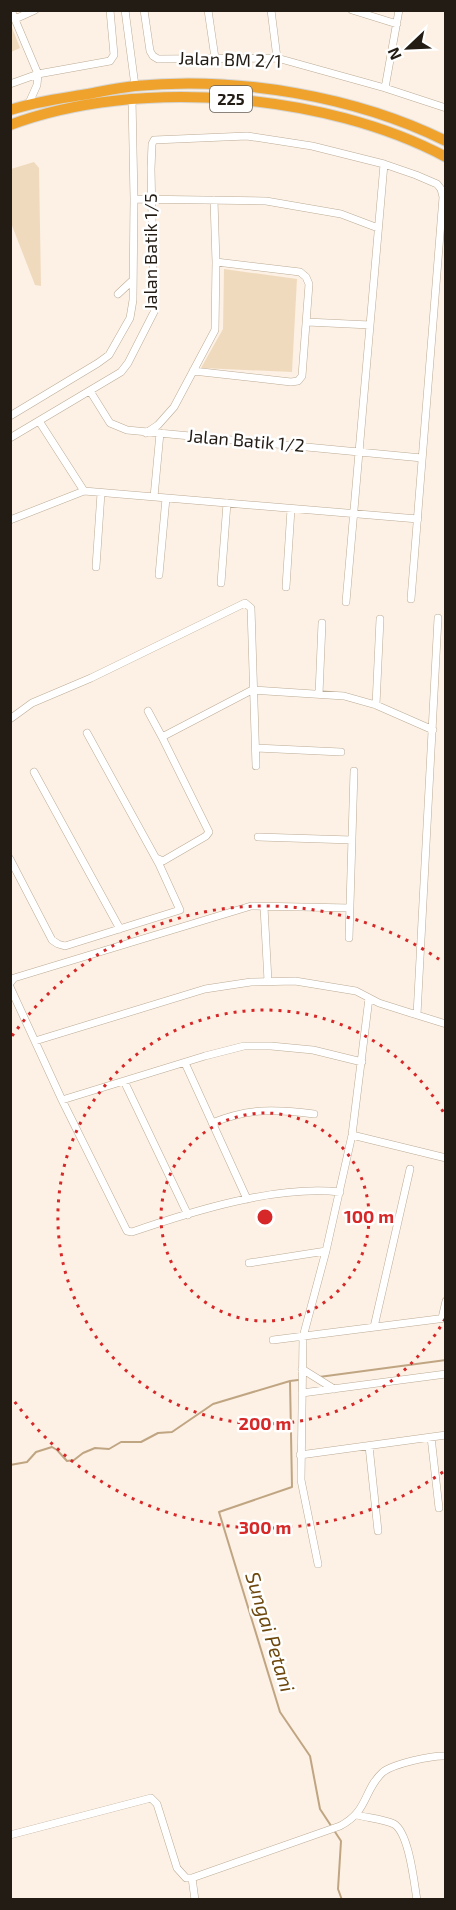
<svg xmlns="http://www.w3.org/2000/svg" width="456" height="1910" viewBox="0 0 456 1910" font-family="'Exo 2',sans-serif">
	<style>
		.green { fill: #f0dabe }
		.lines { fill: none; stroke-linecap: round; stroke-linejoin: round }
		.stream { stroke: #c0a583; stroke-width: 2 }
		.minor-casing { stroke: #bcab96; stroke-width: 8 }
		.highway-casing { stroke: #d7d6d5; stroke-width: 12 }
		.minor { stroke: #fff; stroke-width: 7 }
		.highway { stroke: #efa32c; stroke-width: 10 }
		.ring { fill: none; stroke: #d62828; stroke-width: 3; stroke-dasharray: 3 6 }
		.labels { text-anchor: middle; stroke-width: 5; stroke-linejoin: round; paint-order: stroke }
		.shield { fill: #fff; stroke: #65605a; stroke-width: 1.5 }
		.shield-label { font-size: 16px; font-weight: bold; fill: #231c14 }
		.street-label { font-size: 18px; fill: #231c14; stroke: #fff }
		.water-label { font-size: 20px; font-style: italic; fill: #6d480d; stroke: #fff }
		.centre { fill: #d62828; stroke: #fff; stroke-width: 3 }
		.ring-label { font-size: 18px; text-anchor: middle; font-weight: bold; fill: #d62828; stroke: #fff; stroke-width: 5; stroke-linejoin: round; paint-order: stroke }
	</style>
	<rect width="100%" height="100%" fill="#fcf1e4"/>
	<path class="green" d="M11,25l9,23 -9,4h-1z
		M34,162l5,6 2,118 -6,-1 -24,-62 -1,-38 2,-1 -1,-15z
		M224,269l73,10 -5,93 -91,-4 22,-39z"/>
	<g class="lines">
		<path class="stream" d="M319,1377l127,-17
			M298,1380l-8,1 2,106 -73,25 61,200 30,44 10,53 21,32 -3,48 4,11
			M10,1465l17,-3 9,-10 16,-5 5,3 10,11 7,-1 9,-7 12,-5 14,1 12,-7h20l17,-9 14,-1 41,-28 77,-23"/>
		<g class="minor-casing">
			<path id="minor" d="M11,10l27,64 -1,11 -8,18
				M125,10l10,76
				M144,10l6,41 3,5 5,3 119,-1 108,30 61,20
				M208,10l7,48
				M271,10l6,48
				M352,10l45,14
				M15,19l20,-9
				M10,84l28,-10 72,-13 4,-6 -4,-45
				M385,88l14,-78
				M134,199l132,2 75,13 37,14
				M118,294l15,-14
				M307,322l63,3
				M193,371l98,11 7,-1 4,-5 7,-92 -3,-7 -6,-5 -84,-10
				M90,391l20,32 17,7 295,28
				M10,416l88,-53 11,-8 21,-37 3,-18 1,-101 -2,-101
				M39,421l45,70
				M146,433l12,-8 16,-18 41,-77 1,-68 -2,-62
				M10,438l111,-66 7,-9 26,-51 -3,-143 1,-25 2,-4 93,-4 65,10 72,18 32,11 21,9 4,5 2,8 -32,402
				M154,497l6,-64
				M10,520l74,-29 334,28
				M96,567l5,-74
				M159,575l7,-77
				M221,583l6,-80
				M286,587l5,-78
				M346,602l38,-438
				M438,618l-21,397 29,9
				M319,694l3,-71
				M376,705l4,-86
				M148,711l14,26
				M10,719l22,-16 59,-25 154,-75 6,5 5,158
				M256,748l85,4
				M34,772l86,157
				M258,837l94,3
				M156,858l7,3 43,-25 3,-4 -47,-95 90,-47 92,6 32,9 57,25
				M10,859l42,81 6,4 7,2 115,-36 -21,-46 -72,-131
				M264,907l4,74
				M349,938l5,-167
				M10,983l4,-5 237,-72 99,2
				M10,987l52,113 65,131 5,1c61,-21 144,-47 208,-40
				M35,1041l170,-52 46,-7 44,-1 61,10 23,12 38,12
				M185,1063l62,136
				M124,1081l64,134
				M62,1100l143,-44 39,-10h27l42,4 49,12
				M212,1123c37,-15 63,-14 102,-9
				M352,1135l94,23
				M249,1263l77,-12
				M442,1318l4,-17
				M374,1327l36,-158
				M273,1340l173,-22
				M302,1369l32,20
				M302,1393l144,-19
				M431,1437l8,71
				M369,1446l9,85
				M300,1455l146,-20
				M318,1564l-17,-84 2,-143 23,-86 26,-116 17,-137
				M357,1815c11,3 26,4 37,9 15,9 20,58 23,76
				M10,1835l141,-37 6,6 20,64 9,10h6l148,-52c29,-15 23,-36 43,-54 10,-8 49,-17 63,-16
				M192,1878l3,22"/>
		</g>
		<g class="highway-casing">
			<path id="highway" d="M10,110c24,-8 47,-11 72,-15 17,-3 35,-7 53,-9 101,-10 220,10 311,55
				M10,125c127,-48 316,-32 436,32"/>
		</g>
		<use href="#minor" class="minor"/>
		<use href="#highway" class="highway"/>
	</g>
	<g class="ring">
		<circle cx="265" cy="1217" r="104"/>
		<path d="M445 1319A207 207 0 1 1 445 1115"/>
		<path d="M443 1472A311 311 0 0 1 12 1398M12 1036A311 311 0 0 1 443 962"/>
	</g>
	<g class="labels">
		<rect class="shield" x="210" y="86" width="42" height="26" rx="4.5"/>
		<g class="shield-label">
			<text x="231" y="105">225</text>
		</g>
		<g class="street-label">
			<text transform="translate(230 60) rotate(2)" y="6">Jalan BM 2/1</text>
			<text transform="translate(151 252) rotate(-90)" y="6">Jalan Batik 1/5</text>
			<text transform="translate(246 441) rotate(5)" y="6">Jalan Batik 1/2</text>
		</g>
		<g class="water-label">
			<text transform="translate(270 1632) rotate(73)" y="7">Sungai Petani</text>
		</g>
	</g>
	<circle cx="265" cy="1217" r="9" class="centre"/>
	<g class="ring-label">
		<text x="369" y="1223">100 m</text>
		<text x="265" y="1430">200 m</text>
		<text x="265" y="1534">300 m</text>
	</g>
	<rect width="456" height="1910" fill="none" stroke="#231c14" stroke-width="24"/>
	<g transform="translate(408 48) rotate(247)" stroke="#ffffff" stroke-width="4.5" paint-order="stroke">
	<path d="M0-4.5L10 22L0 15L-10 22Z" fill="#231c14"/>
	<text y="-9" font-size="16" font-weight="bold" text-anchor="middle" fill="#231c14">N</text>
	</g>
</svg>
